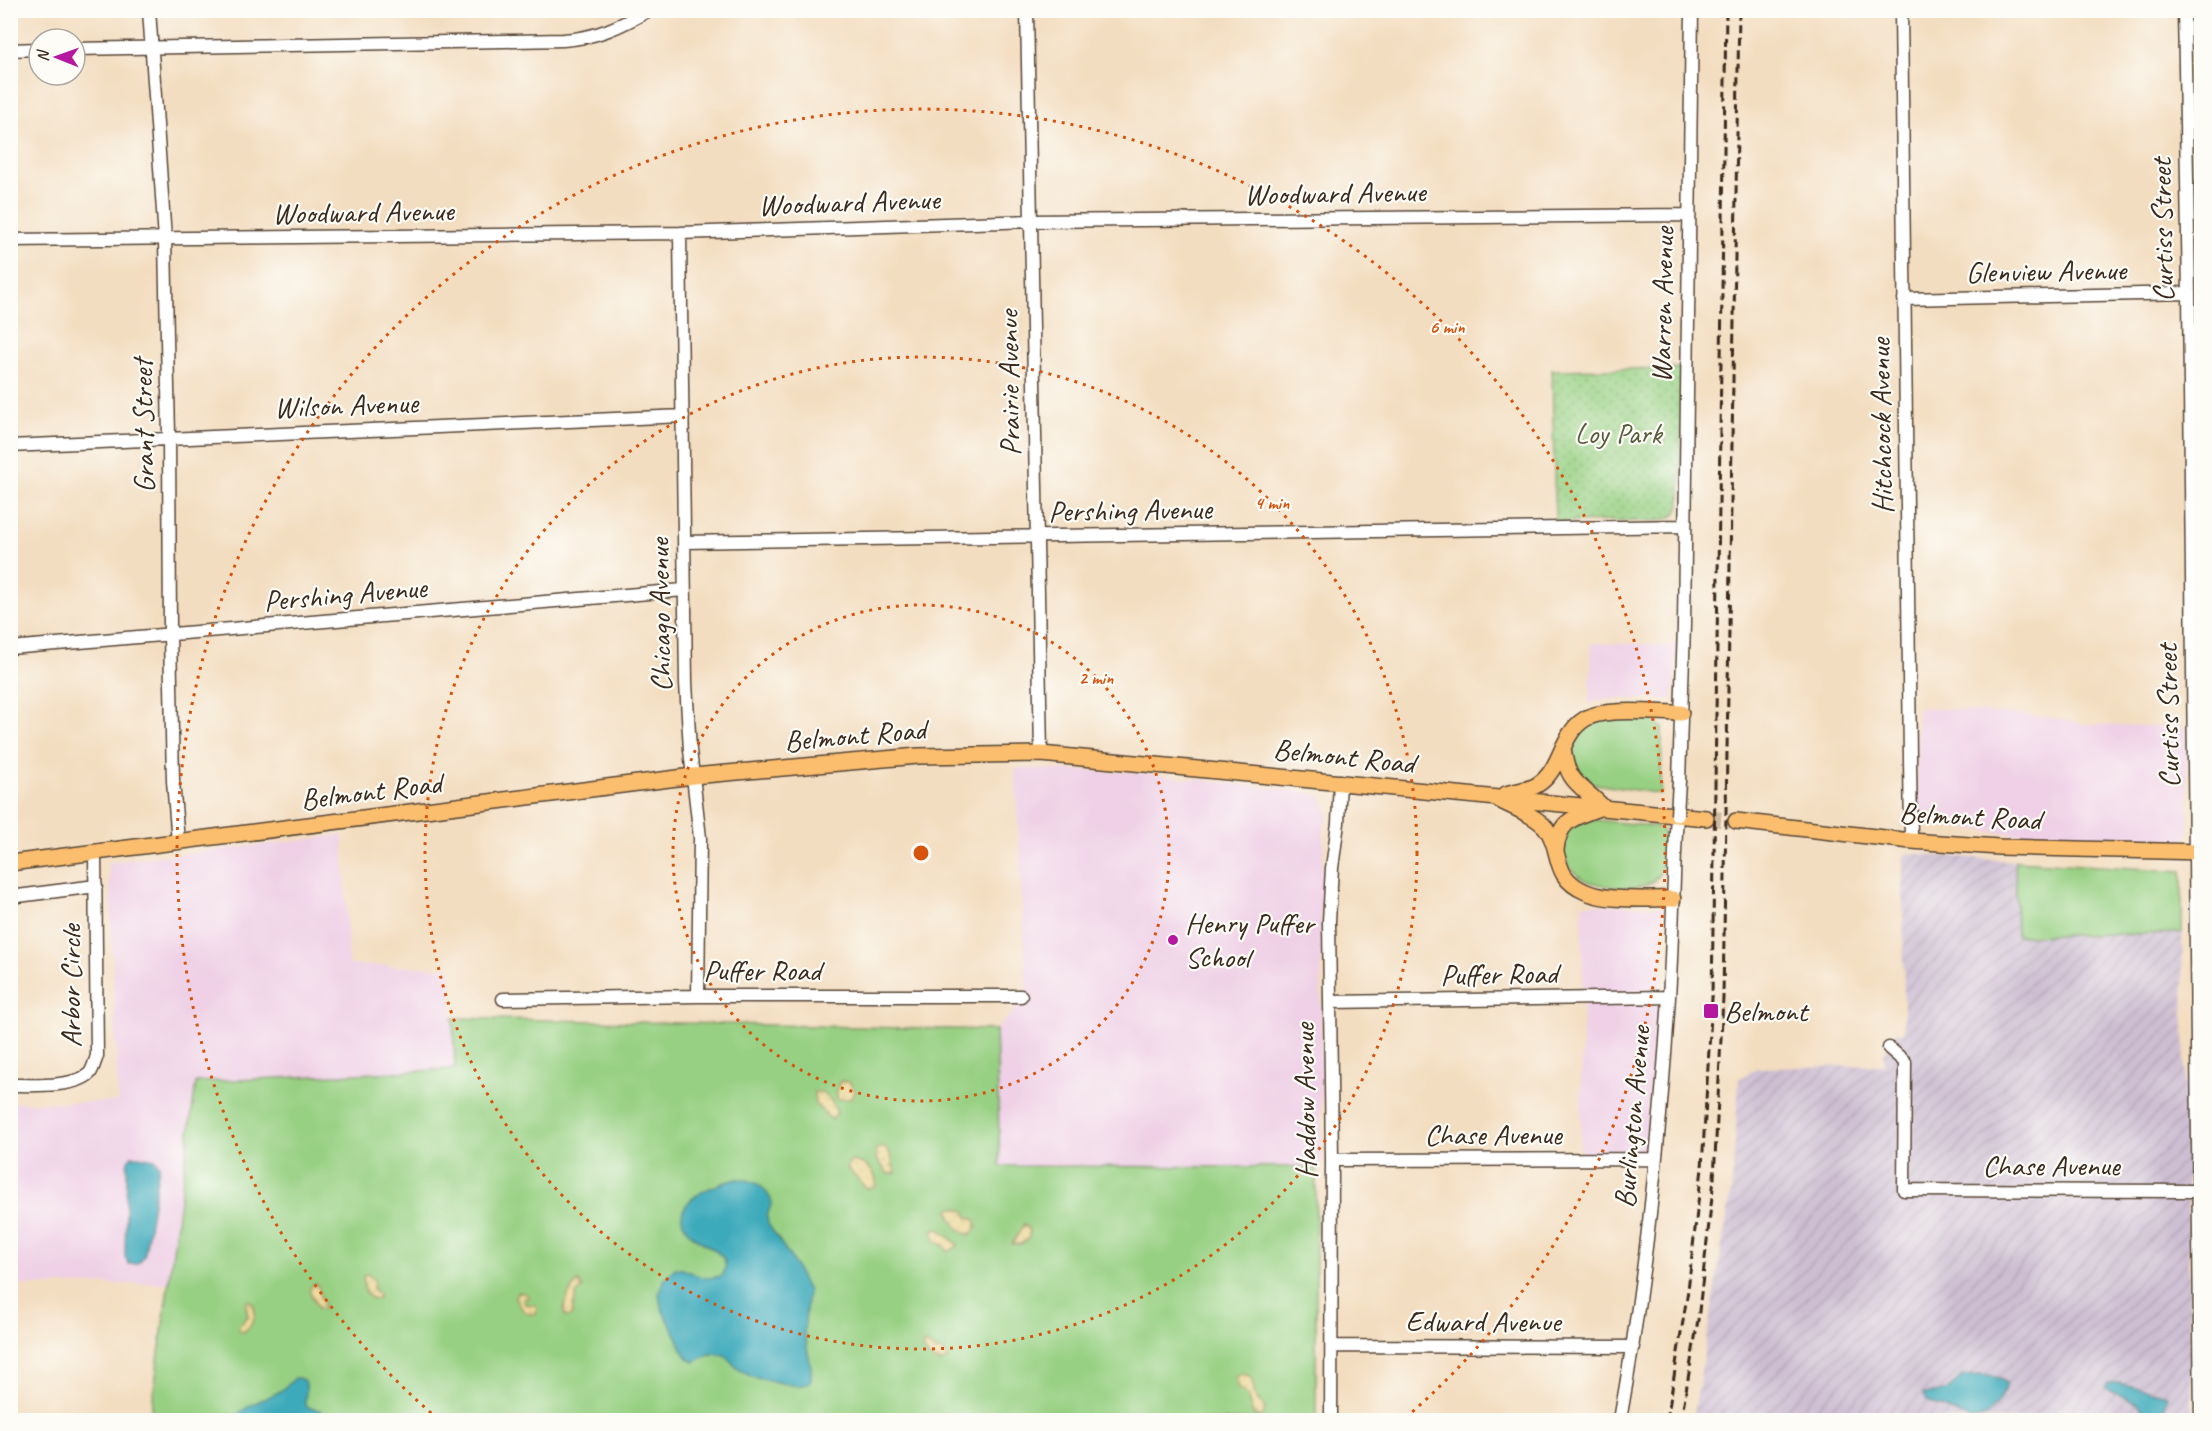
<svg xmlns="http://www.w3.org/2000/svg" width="2212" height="1431" viewBox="0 0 2212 1431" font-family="Caveat,sans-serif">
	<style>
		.built { fill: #efd0e6 }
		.industrial { fill: url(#industrial-furrows) }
		.green { fill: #98d083; stroke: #6a7d50; stroke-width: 1.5 }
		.sand { fill: url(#sand-dots); stroke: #94825e; stroke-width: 1.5 }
		.park { fill: url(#park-dots); stroke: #6a7d50; stroke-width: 1.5 }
		.water { fill: #3caabb; stroke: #3c6a6c; stroke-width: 1.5 }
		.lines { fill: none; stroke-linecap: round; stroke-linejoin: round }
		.major-tunnel { stroke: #ceb9a0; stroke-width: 15; stroke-dasharray: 15 8; stroke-linecap: butt }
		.minor-casing { stroke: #574536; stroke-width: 15 }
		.major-casing { stroke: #574536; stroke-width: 18 }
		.minor { stroke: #fff; stroke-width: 12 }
		.major { stroke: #fabe6e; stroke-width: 15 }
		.rail { stroke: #3b2a1e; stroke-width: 3; stroke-dasharray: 9 4.5; stroke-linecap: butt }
		.minor-bridge-casing { stroke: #574536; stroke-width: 15; stroke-linecap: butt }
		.minor-bridge { stroke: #fff; stroke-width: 12 }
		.ring { fill: none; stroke: #d7540e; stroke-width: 3; stroke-dasharray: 3 6 }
		.poi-dot { fill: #b5179e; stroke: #fdfcf7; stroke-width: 2 }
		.labels { text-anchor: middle; stroke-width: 4.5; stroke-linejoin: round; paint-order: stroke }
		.street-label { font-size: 30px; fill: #3b2a1e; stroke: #fdfcf7 }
		.park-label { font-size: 30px; fill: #575c3c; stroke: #fdfcf7 }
		.poi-label { font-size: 30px; fill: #3b2a1e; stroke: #fdfcf7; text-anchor: start }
		.centre { fill: #d7540e; stroke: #fdfcf7; stroke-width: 3 }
		.ring-label { font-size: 18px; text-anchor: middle; font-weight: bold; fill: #d7540e; stroke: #fdfcf7; stroke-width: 4.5; stroke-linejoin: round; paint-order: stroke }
	</style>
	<defs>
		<pattern id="industrial-furrows" width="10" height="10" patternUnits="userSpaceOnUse" patternTransform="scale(1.5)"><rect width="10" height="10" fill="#cdbed2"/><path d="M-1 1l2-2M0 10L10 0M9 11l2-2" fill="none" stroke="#b1a3b4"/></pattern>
		<pattern id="sand-dots" width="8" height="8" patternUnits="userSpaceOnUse" patternTransform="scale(1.5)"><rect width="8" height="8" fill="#eeda9e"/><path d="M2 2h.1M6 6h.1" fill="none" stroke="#cdbb88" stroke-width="1.8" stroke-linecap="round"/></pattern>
		<pattern id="park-dots" width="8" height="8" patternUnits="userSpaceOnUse" patternTransform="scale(1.5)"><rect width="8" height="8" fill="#98d083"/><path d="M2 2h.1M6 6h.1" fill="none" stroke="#7da96b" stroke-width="1.8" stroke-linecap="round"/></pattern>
	</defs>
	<rect width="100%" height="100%" fill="#fdfcf7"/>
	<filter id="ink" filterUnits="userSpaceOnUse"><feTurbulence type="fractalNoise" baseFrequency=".0167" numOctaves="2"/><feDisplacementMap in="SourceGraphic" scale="12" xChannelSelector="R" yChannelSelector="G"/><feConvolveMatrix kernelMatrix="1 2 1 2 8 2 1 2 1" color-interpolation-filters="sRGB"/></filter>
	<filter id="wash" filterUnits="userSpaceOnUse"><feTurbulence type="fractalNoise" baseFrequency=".008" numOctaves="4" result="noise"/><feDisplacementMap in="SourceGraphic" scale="24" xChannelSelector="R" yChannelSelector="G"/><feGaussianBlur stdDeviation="1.35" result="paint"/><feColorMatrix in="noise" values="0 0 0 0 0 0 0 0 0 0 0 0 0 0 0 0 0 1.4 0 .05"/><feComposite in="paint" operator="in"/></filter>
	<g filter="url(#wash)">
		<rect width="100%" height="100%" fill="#f3ddc0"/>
		<path class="built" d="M1592,643l85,2 -4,54h-70l-14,5z
			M1918,707l129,10 36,7 103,3 3,105 -6,8 -12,1 -141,-5 -102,-12 -10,-13 -1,-14z
			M1015,768l129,5 169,20 8,4 6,11 1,8 -4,10 -3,81 1,260 -322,-1 -4,-136 30,-32v-26z
			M343,834l6,131 101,3 5,101 -259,13 -27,201 -158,3 -1,-183 108,-1 -9,-240 205,-23z
			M1582,904l81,3 -3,106 -11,141 -69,1 3,-149z"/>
		<path class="industrial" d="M1907,853l108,8 2,75 165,-3 10,475 -5,12h-494l39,-234 7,-107 18,-11 127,-3v-11l10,-21h10l-1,-174z"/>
		<path class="green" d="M1605,718c18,0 43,-4 57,9l-1,67 -79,-12 -11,-19 2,-20 13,-17z
			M1588,819l72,8c6,7 3,18 3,27 -1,7 0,16 -5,22 -12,19 -68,12 -82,-2 -13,-11 -15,-26 -12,-42z
			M2015,861l167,10v62l-165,3z
			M453,1018l543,12 4,136 316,1v253h-1166l46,-338 259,-13z"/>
		<path class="sand" d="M840,1081l9,1 6,8 -5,9h-13v-10z
			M814,1092h9l9,10 5,11 -5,7 -17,-16z
			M885,1147l5,7 6,19 -8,1 -12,-16v-9z
			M851,1161c16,2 26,9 25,26l-9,2 -20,-21z
			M956,1208l9,3 3,6 7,2 2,8 -7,8c-12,-4 -19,-14 -21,-26z
			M1024,1224l5,6v8l-8,6h-9z
			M938,1228l20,17 -9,7 -6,-7 -8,-3 -2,-12z
			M366,1274l3,1 5,5 -1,9 6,6 -2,4c-13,-1 -13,-11 -14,-22z
			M579,1282l4,6 -6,5 -6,23 -6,1c-4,-9 5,-30 14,-35z
			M314,1284l4,1c3,7 1,13 6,19l-1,5 -5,-1 -8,-16v-4z
			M517,1292l7,1 6,4 -3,2 -3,-2 -1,4 3,3 9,1 2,2 -2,7c-11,2 -16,-9 -20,-17z
			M247,1301h3c10,10 3,25 -7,31l-4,-1v-6l9,-9 -2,-10z
			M926,1343l9,8 9,1 4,7 -8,4 -7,-3 -10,-9v-7z
			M1243,1373c15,7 8,11 12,22 2,6 8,8 10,13l-2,8 -5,1 -5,-3 -6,-19 -9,-7 -2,-11z"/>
		<path class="park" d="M2193,137h8v57h-8z
			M1683,368l-3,138c-4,11 -12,13 -23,15l-102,1 -3,-152z"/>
		<path class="water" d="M132,1156h7l16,3 4,7 -14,87c-4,9 -7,12 -16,11l-4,-7 2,-91 1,-6z
			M738,1179c17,1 27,7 34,23l-5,14 1,8 23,34 17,33 -4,41 7,35v13l-5,4 -9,2 -45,-9 -14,-8 -13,-14 -15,-1 -16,8c-12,-6 -12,-16 -18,-27 -14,-27 -29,-41 -1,-67 21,1 21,16 48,7 2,-6 4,-12 0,-17 -8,-11 -25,-16 -34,-26 -26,-29 27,-49 49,-53z
			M1982,1375l18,3 7,6 -8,17 -13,15 -14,4 -45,-19 -4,-7 24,-3 15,-15z
			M295,1378c18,0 9,16 10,27l4,3 11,2 7,10h-94c12,-15 27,-19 44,-27 7,-4 12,-10 18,-15z
			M2108,1383h12l47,12c0,12 -5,19 -16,23l-13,-15 -27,-12 -6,-4z"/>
	</g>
	<g filter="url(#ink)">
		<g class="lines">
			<path class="major-tunnel" d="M1706,818l30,3"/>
			<g class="minor-casing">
				<path id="minor" d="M149,10l16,229 4,198 1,198 3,146 5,61
					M1027,10l14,744
					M1901,10l10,831
					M2184,10l5,283 12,1127
					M75,49l488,-9c33,-2 58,-14 86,-30
					M10,50l29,-1
					M680,233l6,450 4,67 10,88 -2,158
					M10,240l670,-7 351,-12 657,-6
					M1904,299l285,-6
					M10,446l673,-30
					M684,542l1001,-16
					M10,648l674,-58
					M1679,781l5,-156 8,-615
					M10,897l86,-11
					M503,999l195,-3h323
					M1330,1002l339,-5
					M1889,1048l16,14 -1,128 293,1
					M10,1085c20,0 65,3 80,-12 3,-4 5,-12 7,-17l-2,-204
					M1332,1160l323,-1
					M1332,1346l301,1
					M1331,1420l1,-260 -3,-239 3,-53 6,-45 2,-42
					M1620,1420c25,-139 40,-282 49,-423 4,-61 4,-121 8,-182"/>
			</g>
			<g class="major-casing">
				<path id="major" d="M1563,747c4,37 16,36 40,60
					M1506,794c10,-3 23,-4 31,-9 25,-15 23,-51 48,-66 19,-12 72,-6 96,-6
					M1499,800c15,8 36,15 47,28 17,23 4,49 40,64 23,10 61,6 87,7
					M1736,821l175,20 88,6 203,5
					M1556,850c3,-30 17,-32 43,-42
					M10,863l683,-87 225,-20 123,-2 665,64"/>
			</g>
			<use href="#minor" class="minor"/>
			<use href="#major" class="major"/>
			<path class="rail" d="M1667,1420l21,-130 14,-122 10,-170 14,-988
				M1681,1420l17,-100 16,-141 9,-181 16,-988"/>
			<g class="minor-bridge-casing">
				<path id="minor-bridge" d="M1677,815l2,-34"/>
			</g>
			<use href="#minor-bridge" class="minor-bridge"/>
		</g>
	</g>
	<g class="ring">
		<circle cx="921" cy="853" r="248"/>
		<circle cx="921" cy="853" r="496"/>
		<path d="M438 1419A744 744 0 1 1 1404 1419"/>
	</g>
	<g class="poi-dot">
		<circle cx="1173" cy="940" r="6"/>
		<rect x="1703" y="1003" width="16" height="16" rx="3"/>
	</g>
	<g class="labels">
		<g class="street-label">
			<text transform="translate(1335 193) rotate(-1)" y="10">Woodward Avenue</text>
			<text transform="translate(849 202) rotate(-2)" y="10">Woodward Avenue</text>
			<text transform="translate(363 212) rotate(-1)" y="10">Woodward Avenue</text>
			<text transform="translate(2162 230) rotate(-91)" y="10">Curtiss Street</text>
			<text transform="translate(2046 271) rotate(-1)" y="10">Glenview Avenue</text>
			<text transform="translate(1662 305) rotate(-89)" y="10">Warren Avenue</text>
			<text transform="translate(1009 383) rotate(-91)" y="10">Prairie Avenue</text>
			<text transform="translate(346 405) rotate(-2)" y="10">Wilson Avenue</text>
			<text transform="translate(143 426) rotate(-91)" y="10">Grant Street</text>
			<text transform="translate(1881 426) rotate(-91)" y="10">Hitchcock Avenue</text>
			<text transform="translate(1130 510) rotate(-1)" y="10">Pershing Avenue</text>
			<text transform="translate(345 594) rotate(-5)" y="10">Pershing Avenue</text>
			<text transform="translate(660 615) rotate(-91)" y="10">Chicago Avenue</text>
			<text transform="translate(2168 716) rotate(-91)" y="10">Curtiss Street</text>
			<text transform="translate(855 735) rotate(-5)" y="10">Belmont Road</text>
			<text transform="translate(1344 756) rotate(6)" y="10">Belmont Road</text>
			<text transform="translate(371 791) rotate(-7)" y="10">Belmont Road</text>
			<text transform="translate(1970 816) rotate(3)" y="10">Belmont Road</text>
			<text x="762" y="980">Puffer Road</text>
			<text transform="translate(1499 974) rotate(-1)" y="10">Puffer Road</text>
			<text transform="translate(70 986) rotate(-90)" y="10">Arbor Circle</text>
			<text transform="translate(1305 1101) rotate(-91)" y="10">Haddow Avenue</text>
			<text transform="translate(1632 1117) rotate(-85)" y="10">Burlington Avenue</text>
			<text x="1493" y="1144">Chase Avenue</text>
			<text x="2051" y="1175">Chase Avenue</text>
			<text x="1483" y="1331">Edward Avenue</text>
		</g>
		<g class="park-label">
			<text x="1618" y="443">Loy Park</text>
		</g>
		<g class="poi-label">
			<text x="1185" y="933">Henry Puffer<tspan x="1185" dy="34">School</tspan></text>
			<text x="1724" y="1021">Belmont</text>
		</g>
	</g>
	<circle cx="921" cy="853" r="9" class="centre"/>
	<g class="ring-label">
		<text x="1447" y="333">6 min</text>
		<text x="1272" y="509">4 min</text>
		<text x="1096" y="684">2 min</text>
	</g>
	<rect width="2212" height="1431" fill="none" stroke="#fdfcf7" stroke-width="36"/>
	<g transform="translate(57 57) rotate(271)"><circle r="28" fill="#fdfcf7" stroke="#afa8a0" stroke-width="1.5"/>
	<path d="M0-4.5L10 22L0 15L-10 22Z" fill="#b5179e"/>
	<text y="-9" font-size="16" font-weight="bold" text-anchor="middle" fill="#3b2a1e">N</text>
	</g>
</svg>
